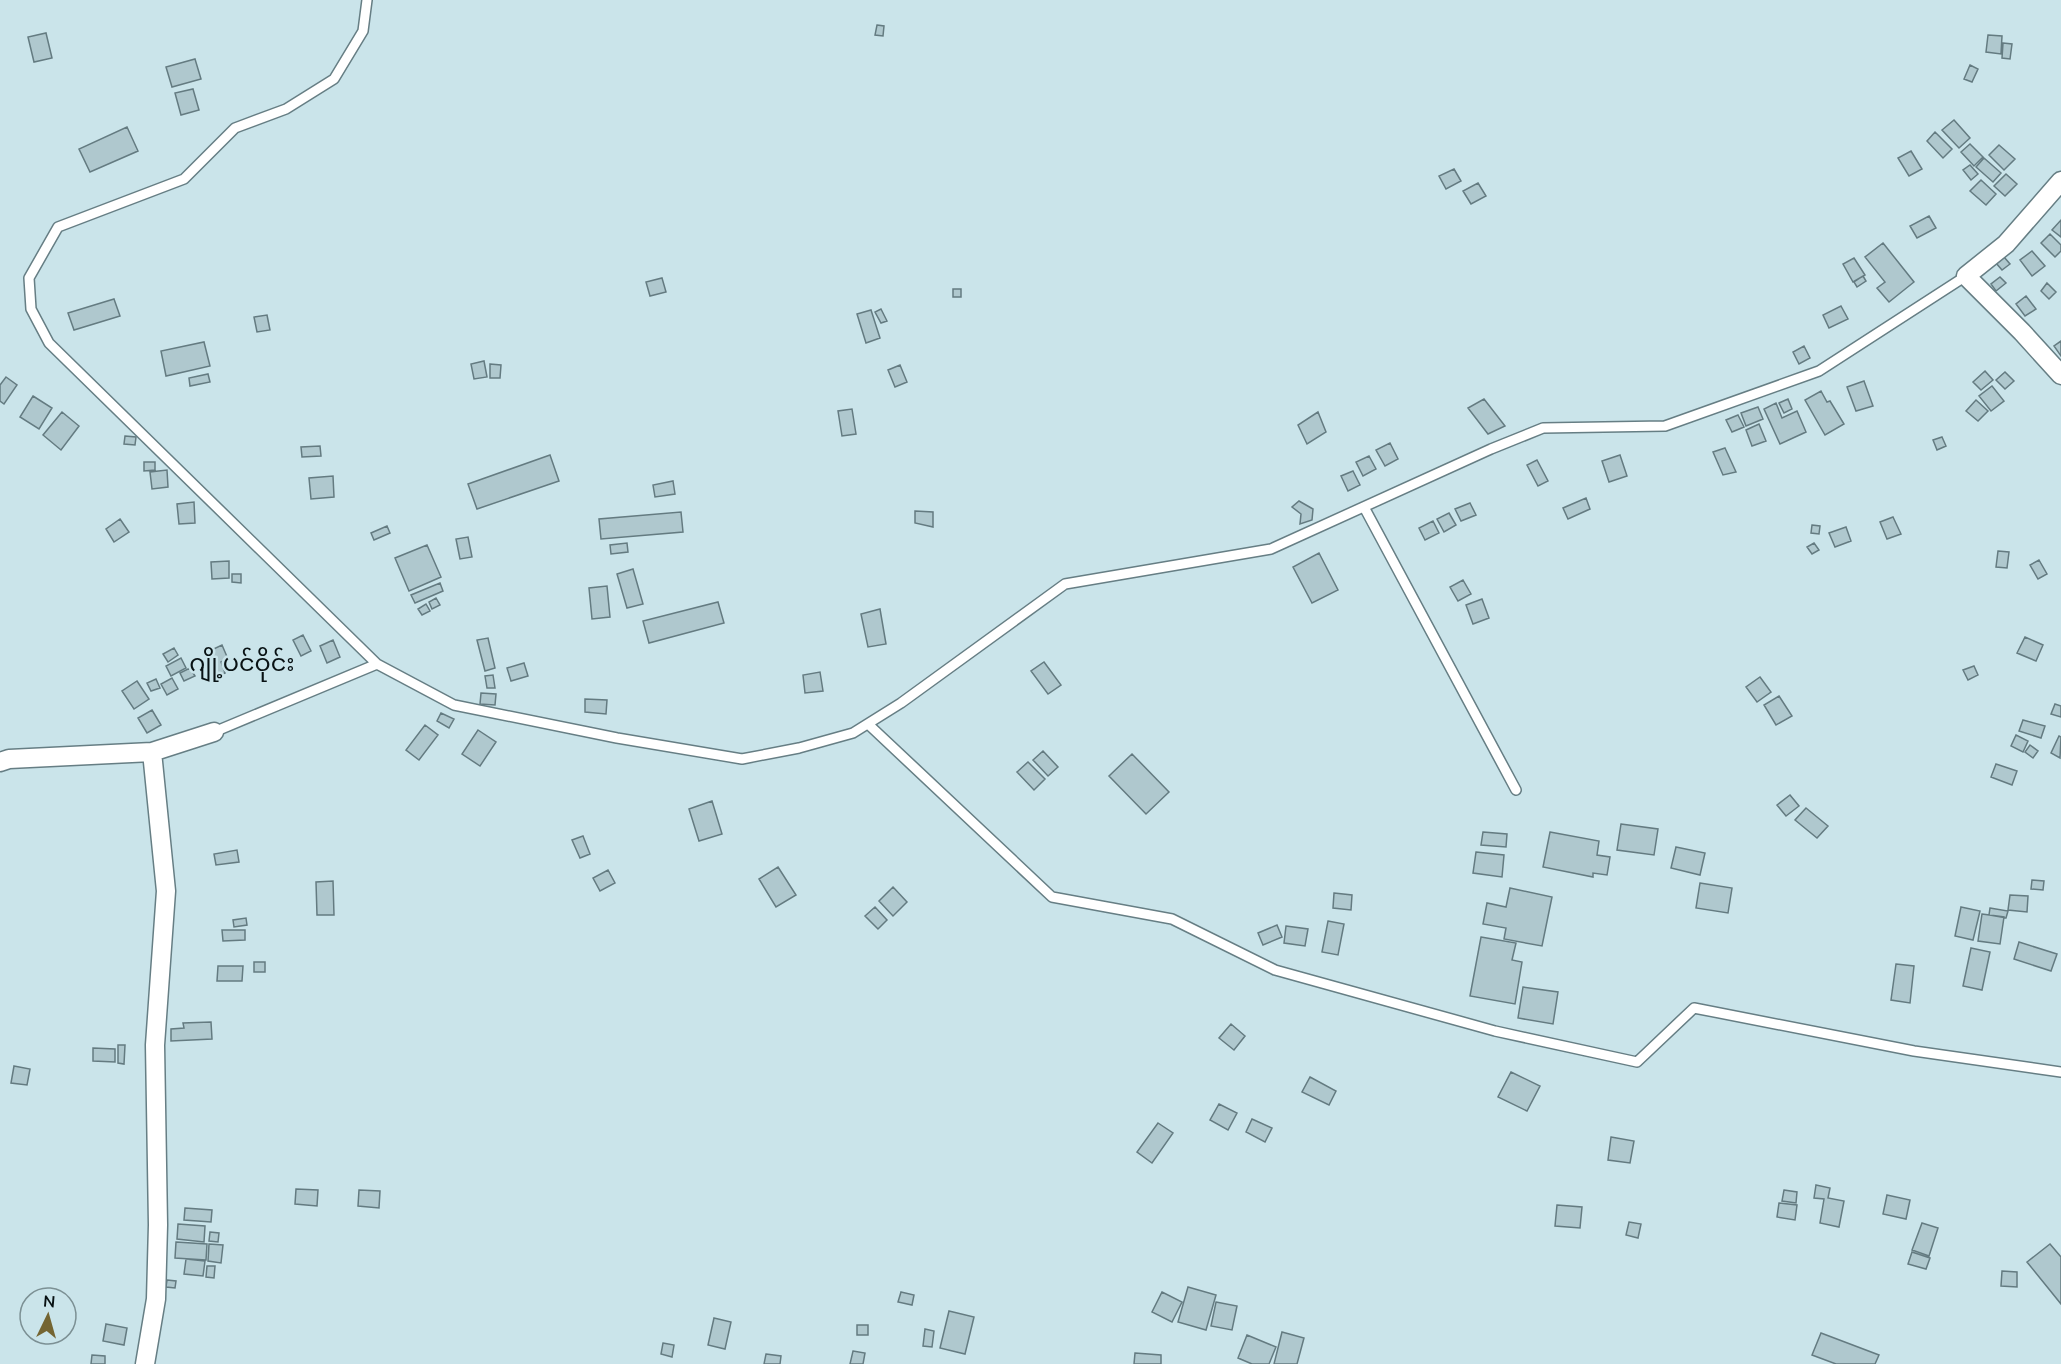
<svg xmlns="http://www.w3.org/2000/svg" width="2061" height="1364" viewBox="0 0 2061 1364" font-family="Mulish,'Noto Sans Myanmar',sans-serif">
	<style>
		.building { fill: #afc8ce; stroke: #647b81; stroke-width: 1.5 }
		.lines { fill: none; stroke-linecap: round; stroke-linejoin: round }
		.service-casing { stroke: #667e84; stroke-width: 12 }
		.minor-casing { stroke: #667e84; stroke-width: 21 }
		.service { stroke: #fff; stroke-width: 9 }
		.minor { stroke: #fff; stroke-width: 18 }
		.labels { text-anchor: middle; stroke-width: 5; stroke-linejoin: round; paint-order: stroke }
		.quarter-label { font-size: 24px; fill: #081113; stroke: #cae4ea }
	</style>
	<rect width="100%" height="100%" fill="#cae4ea"/>
	<path class="building" d="M877,25l7,1 -1,10 -8,-1z
		M46,33l6,25 -18,4 -6,-25z
		M1988,35l14,1 -1,18 -15,-2z
		M2003,43l9,1 -2,15 -8,-1z
		M195,59l6,20 -29,8 -6,-20z
		M1970,65l8,4 -6,13 -8,-3z
		M193,89l6,21 -18,5 -6,-22z
		M1954,120l16,18 -11,10 -17,-18z
		M127,127l11,24 -48,21 -11,-23z
		M1935,132l17,17 -9,9 -16,-17z
		M1970,144l13,13 -9,9 -13,-14z
		M1999,145l16,14 -11,11 -15,-15z
		M1911,151l11,18 -13,7 -11,-18z
		M1984,158l17,15 -8,9 -17,-15z
		M1970,165l8,9 -7,6 -8,-10z
		M1454,169l7,12 -15,8 -7,-13z
		M2006,174l11,10 -12,12 -11,-10z
		M1981,180l15,14 -10,11 -16,-14z
		M1478,183l8,13 -15,8 -8,-13z
		M1929,216l7,12 -19,10 -7,-12z
		M2061,220v17l-9,-7z
		M2050,234l11,11v6l-6,6 -14,-14z
		M1883,243l31,39 -25,20 -12,-14 8,-6 -20,-25z
		M2032,251l13,15 -13,10 -12,-16z
		M2004,257l6,7 -8,6 -6,-7z
		M1854,258l11,17 -12,7 -10,-18z
		M1863,276l3,5 -9,6 -3,-5z
		M2000,277l6,6 -10,8 -5,-7z
		M662,278l4,14 -16,4 -4,-14z
		M2047,283l9,9 -7,7 -8,-8z
		M953,289h8v8h-8z
		M2026,296l10,13 -11,7 -9,-12z
		M114,299l6,17 -46,14 -6,-17z
		M1841,306l7,13 -19,9 -6,-13z
		M881,309l6,12 -6,2 -6,-11z
		M871,310l9,28 -14,5 -9,-29z
		M267,315l3,15 -13,2 -3,-15z
		M2061,341v15l-7,-10z
		M204,342l6,24 -44,10 -5,-25z
		M1804,346l6,12 -11,6 -6,-12z
		M484,361l3,16 -13,2 -3,-15z
		M490,364l11,1 -1,13h-10z
		M900,365l7,17 -12,5 -7,-17z
		M1985,371l8,9 -12,10 -8,-8z
		M2005,372l9,9 -9,8 -9,-9z
		M208,374l2,8 -20,4 -1,-8z
		M6,377l11,8 -13,19 -4,-3v-16z
		M1864,381l9,25 -17,5 -9,-24z
		M1992,386l12,15 -13,10 -12,-15z
		M1821,391l6,11 3,-1 14,23 -19,11 -20,-35z
		M33,396l19,12 -13,21 -19,-12z
		M1484,399l21,27 -17,8 -20,-26z
		M1788,399l4,10 -8,4 -5,-10z
		M1976,400l12,11 -10,10 -12,-10z
		M1776,403l6,15 15,-7 9,21 -26,12 -16,-35z
		M1758,407l5,12 -17,7 -5,-13z
		M852,409l4,25 -14,2 -4,-25z
		M62,412l17,14 -18,24 -18,-15z
		M1318,412l8,20 -19,12 -9,-19z
		M1738,415l6,12 -12,5 -6,-12z
		M1759,424l7,17 -14,5 -6,-16z
		M125,436l11,1 -1,8 -11,-1z
		M1942,437l4,9 -9,4 -4,-10z
		M1390,443l8,16 -13,7 -9,-16z
		M320,446l1,10 -19,1 -1,-10z
		M1725,448l11,24 -13,3 -10,-23z
		M550,455l9,26 -82,28 -9,-25z
		M1620,455l7,21 -18,6 -7,-21z
		M1369,456l7,13 -13,7 -7,-14z
		M1537,460l11,21 -10,5 -11,-21z
		M144,462h11v8l-11,1z
		M167,470l1,17 -16,2 -2,-17z
		M1353,471l7,14 -12,6 -7,-15z
		M333,476l1,21 -23,2 -2,-21z
		M673,481l2,13 -20,3 -2,-12z
		M1586,498l4,11 -22,10 -5,-11z
		M1299,501l14,8 -1,11 -12,4 1,-10 -9,-7z
		M194,502l1,21 -16,1 -2,-20z
		M1470,503l6,12 -15,6 -6,-12z
		M915,511l18,1v15l-18,-4z
		M681,512l2,20 -82,7 -2,-20z
		M1449,513l7,12 -12,7 -7,-13z
		M1893,517l8,17 -14,5 -7,-17z
		M120,519l9,13 -15,10 -8,-13z
		M1433,521l6,12 -14,7 -6,-12z
		M1812,525l8,1 -1,8 -8,-1z
		M387,526l3,7 -16,7 -3,-7z
		M1846,527l5,14 -16,6 -6,-14z
		M468,537l4,20 -12,2 -4,-20z
		M627,543l1,9 -17,2 -1,-9z
		M1814,543l5,7 -7,4 -5,-7z
		M427,545l14,32 -32,14 -14,-33z
		M1998,551l11,1 -2,16 -11,-1z
		M1319,553l19,37 -26,13 -19,-36z
		M2039,560l8,14 -9,5 -8,-14z
		M229,561v17l-17,1 -1,-17z
		M633,569l10,35 -16,4 -10,-34z
		M232,574h9v9l-9,-1z
		M1463,580l8,14 -13,7 -8,-14z
		M440,583l3,8 -28,12 -4,-8z
		M607,586l3,31 -18,2 -3,-31z
		M436,598l4,7 -8,4 -3,-7z
		M1482,599l7,19 -16,6 -7,-19z
		M718,602l6,21 -75,20 -6,-22z
		M426,604l4,7 -8,4 -4,-6z
		M880,609l6,35 -18,3 -7,-33z
		M303,635l8,16 -10,5 -8,-16z
		M2025,637l18,8 -7,16 -19,-8z
		M488,638l7,30 -10,3 -8,-31z
		M333,640l7,17 -13,6 -7,-17z
		M222,645l6,14 -7,3 4,11 -7,3 -13,-23z
		M174,648l4,7 -10,7 -5,-8z
		M181,658l5,10 -15,8 -5,-10z
		M1044,662l17,23 -13,9 -17,-23z
		M524,663l4,13 -17,5 -4,-13z
		M1974,666l4,9 -10,5 -5,-10z
		M190,668l5,8 -11,5 -4,-8z
		M820,672l3,19 -18,2 -2,-18z
		M493,675l2,13h-8l-2,-12z
		M1760,677l11,15 -14,10 -11,-15z
		M172,678l6,11 -11,6 -6,-11z
		M156,679l4,9 -9,3 -4,-8z
		M137,681l12,18 -15,10 -12,-18z
		M481,693l15,1 -1,11 -15,-1z
		M1779,696l13,20 -16,9 -12,-20z
		M585,699l22,1 -1,14 -21,-2z
		M2055,704l6,2v11l-10,-3z
		M152,710l9,15 -14,8 -9,-15z
		M441,713l13,6 -5,9 -12,-7z
		M2023,720l22,6 -4,12 -22,-7z
		M425,725l13,10 -19,25 -13,-10z
		M478,730l18,12 -16,24 -18,-12z
		M2016,735l12,6 -5,11 -12,-6z
		M2059,736l2,1 -1,21 -9,-5z
		M2030,745l8,6 -5,7 -8,-6z
		M1043,751l15,16 -10,9 -15,-16z
		M1132,754l37,38 -23,22 -37,-38z
		M1028,762l17,17 -11,11 -17,-18z
		M1996,764l21,7 -5,14 -21,-8z
		M1790,795l9,11 -13,10 -9,-11z
		M712,801l10,33 -23,7 -10,-32z
		M1806,808l22,18 -11,12 -22,-18z
		M1621,824l37,5 -4,26 -37,-5z
		M1483,832l24,2 -1,13 -25,-2z
		M1550,832l49,9 -2,14 13,2 -3,18 -14,-2v4l-50,-10z
		M583,836l7,18 -10,4 -8,-18z
		M1676,847l29,6 -5,22 -29,-7z
		M237,850l2,12 -23,3 -2,-11z
		M1476,852l28,3 -2,22 -29,-4z
		M778,867l18,28 -20,12 -17,-28z
		M608,870l7,13 -15,8 -7,-13z
		M2032,880l12,1 -1,9 -12,-1z
		M333,881l1,34h-17l-1,-33z
		M1700,883l32,5 -4,25 -32,-5z
		M893,887l14,15 -14,14 -14,-15z
		M1510,888l42,9 -10,49 -38,-7 2,-11 -23,-4 4,-21 19,4z
		M1334,893l18,2 -1,15 -18,-2z
		M2010,895l18,1 -1,16 -19,-2z
		M875,907l12,13 -9,9 -13,-13z
		M1961,907l19,4 -7,29 -18,-4z
		M1990,908l18,3 -2,7 -17,-3z
		M1982,914l22,3 -4,27 -22,-3z
		M246,918l1,7 -13,2 -1,-7z
		M1328,921l16,3 -6,31 -16,-3z
		M1277,925l5,12 -19,8 -5,-12z
		M1286,926l22,3 -3,17 -21,-3z
		M222,930h23v10l-22,1z
		M1481,937l35,6 -4,17 10,2 -7,42 -45,-8z
		M2019,942l38,12 -6,17 -37,-12z
		M1971,948l19,4 -8,38 -19,-4z
		M254,962h11v10h-11z
		M1896,964l18,2 -4,37 -19,-3z
		M218,966h25l-1,15h-25z
		M1523,987l35,5 -5,32 -35,-6z
		M211,1022l1,17 -41,2v-12l13,-1 -1,-5z
		M1231,1024l14,12 -11,14 -15,-12z
		M118,1045h7l-1,19 -6,-1z
		M93,1048l22,1v13l-22,-1z
		M14,1066l16,3 -3,16 -16,-2z
		M1511,1072l29,14 -13,25 -29,-14z
		M1310,1077l26,14 -7,14 -27,-13z
		M1219,1104l18,9 -9,17 -18,-10z
		M1252,1119l20,9 -7,14 -19,-10z
		M1158,1123l15,10 -21,30 -15,-11z
		M1611,1137l23,4 -4,22 -22,-3z
		M1816,1185l14,3 -2,10 16,3 -5,26 -19,-4 4,-24 -10,-1z
		M296,1189l22,1 -1,16 -22,-2z
		M359,1190l21,1 -1,17 -21,-2z
		M1784,1190l13,2 -1,11 -14,-2z
		M1887,1195l23,5 -4,19 -23,-5z
		M1779,1203l18,2 -2,15 -18,-3z
		M1557,1205l25,2 -2,21 -25,-2z
		M185,1208l27,2 -1,12 -27,-2z
		M1629,1222l12,2 -3,14 -12,-3z
		M1922,1223l16,5 -9,28 -17,-6z
		M178,1224l27,2 -1,16 -27,-3z
		M210,1232l9,1 -1,9 -9,-1z
		M176,1242l31,2 -1,16 -31,-2z
		M209,1244l14,1 -2,18 -13,-2z
		M2050,1244l11,13v47l-34,-42z
		M1912,1252l18,6 -4,11 -18,-5z
		M186,1259l19,2 -2,15 -19,-2z
		M207,1266h8l-1,12 -8,-1z
		M2002,1271l15,1v15l-16,-1z
		M167,1280l9,1 -1,7 -9,-1z
		M1188,1287l28,8 -10,35 -28,-8z
		M901,1292l13,3 -2,10 -14,-3z
		M1162,1292l20,10 -10,20 -20,-10z
		M1216,1302l21,4 -5,24 -21,-4z
		M949,1311l25,6 -9,37 -25,-6z
		M714,1318l17,4 -6,27 -17,-4z
		M106,1324l21,4 -3,17 -21,-4z
		M857,1325h11v10h-11z
		M925,1329l9,2 -2,16 -9,-1z
		M1282,1332l22,6 -7,26h-23z
		M1821,1333l58,22 -4,9h-39l-24,-9z
		M1247,1335l29,12 -7,17h-17l-14,-6z
		M663,1343l11,2 -2,12 -11,-3z
		M853,1351l12,2 -2,11h-13z
		M1135,1353l26,2v9h-27z
		M766,1354l15,2 -1,8h-16z
		M92,1355l13,1v8h-14z"/>
	<g class="lines">
		<g class="service-casing">
			<path id="service" d="M367,0l-4,31 -29,48 -48,30 -51,19 -51,51 -126,48 -29,51 2,31 18,34 328,321
				M1364,507l152,283
				M868,724l184,173 120,22 103,51 220,61 142,31 57,-54 220,43 147,21
				M214,732l163,-68 77,41 163,33 125,21 57,-11 54,-15 48,-30 164,-119 206,-35 220,-100 52,-21 122,-2 154,-55 147,-95"/>
		</g>
		<g class="minor-casing">
			<path id="minor" d="M2061,181l-55,63 -40,32 56,56 39,43
				M0,762l9,-3 143,-7 62,-20
				M145,1364l11,-65 2,-74 -3,-180 11,-154 -14,-139"/>
		</g>
		<use href="#service" class="service"/>
		<use href="#minor" class="minor"/>
	</g>
	<g class="labels">
		<g class="quarter-label">
			<text x="242" y="671">ဂျို့ပင်ဝိုင်း</text>
		</g>
	</g>
	<g transform="translate(48 1316) rotate(5)"><circle r="28" fill="#cae4ea" stroke="#7c9094" stroke-width="1.5"/>
	<path d="M0-4.5L10 22L0 15L-10 22Z" fill="#746532"/>
	<text y="-9" font-size="16" font-weight="bold" text-anchor="middle" fill="#081113">N</text>
	</g>
</svg>
